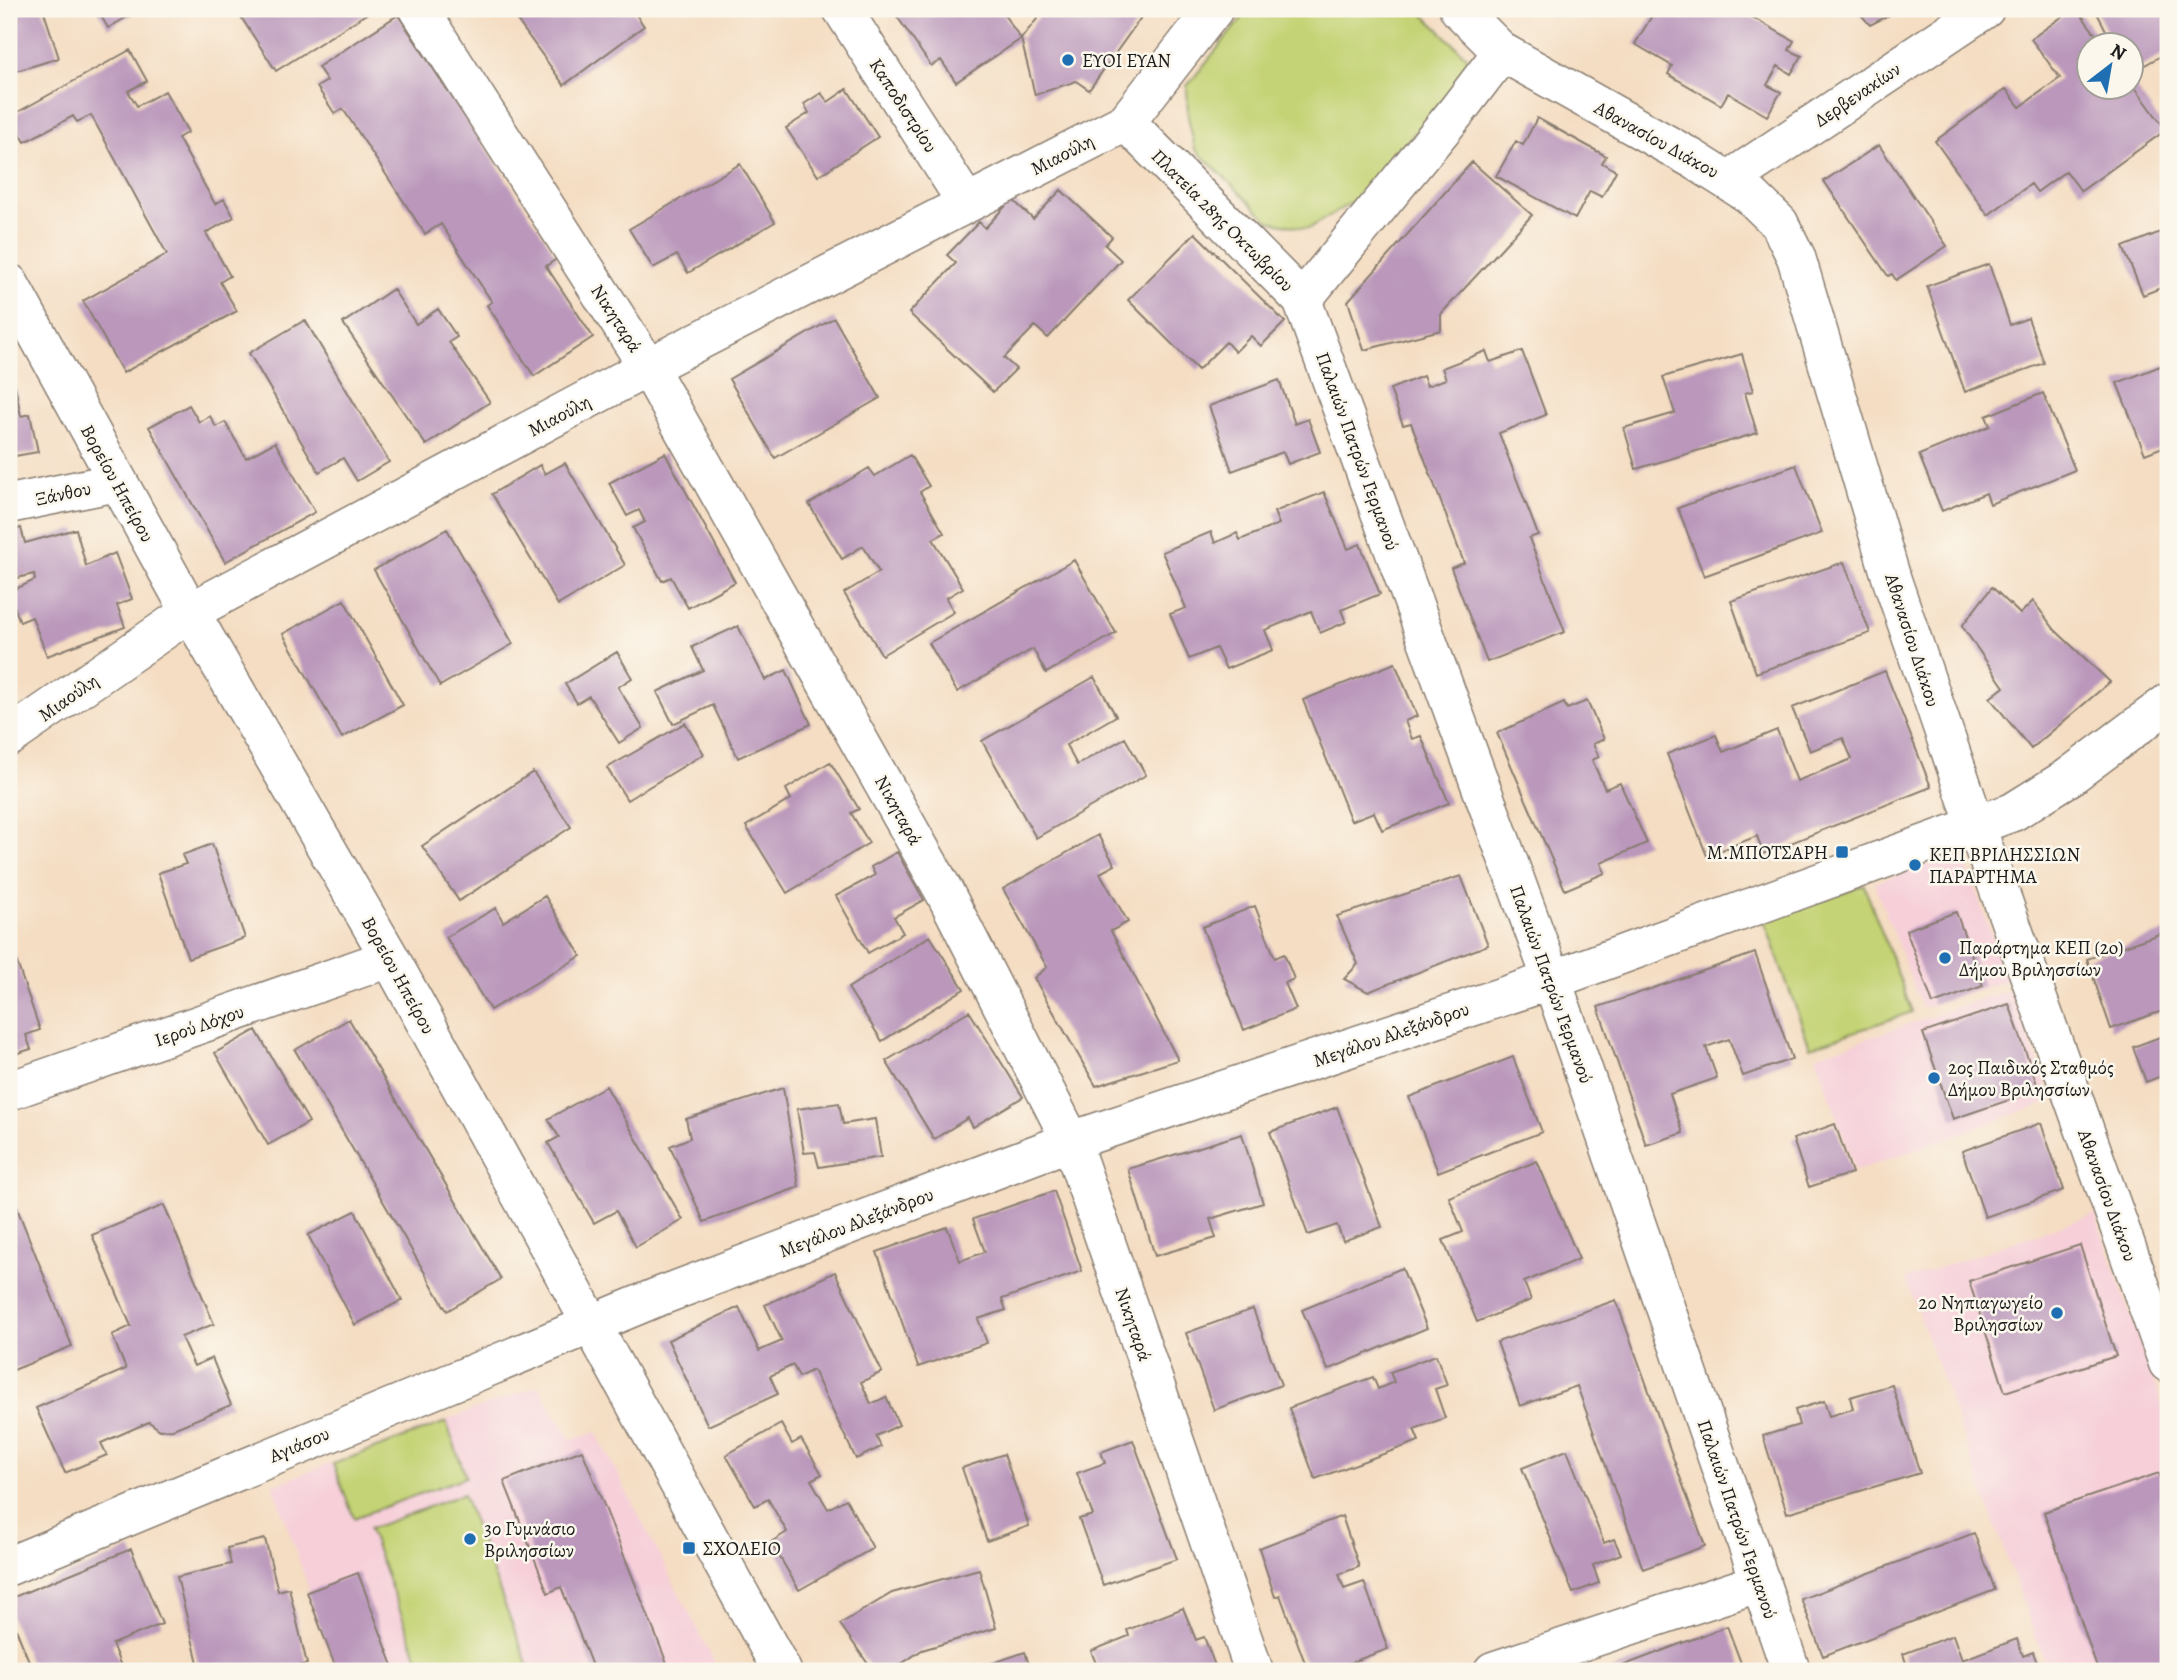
<svg xmlns="http://www.w3.org/2000/svg" width="2177" height="1680" viewBox="0 0 2177 1680" font-family="Alegreya,serif">
	<style>
		.built { fill: #f6cfd9 }
		.green { fill: #c4d375; stroke: #707848; stroke-width: 2 }
		.building { fill: #ba97bb }
		.lines { fill: none; stroke-linecap: round; stroke-linejoin: round }
		.minor-casing { stroke: #887c6f; stroke-width: 41 }
		.minor { stroke: #fff; stroke-width: 38 }
		.poi-dot { fill: #1f6fb2; stroke: #fbf7ec; stroke-width: 2.5 }
		.labels { text-anchor: middle; stroke-width: 5; stroke-linejoin: round; paint-order: stroke }
		.poi-label { font-size: 19px; fill: #1c1c1c; stroke: #fbf7ec; text-anchor: start }
		.street-label { font-size: 19px; fill: #1c1c1c; stroke: #fbf7ec }
	</style>
	<rect width="100%" height="100%" fill="#fbf7ec"/>
	<filter id="ink" filterUnits="userSpaceOnUse"><feTurbulence type="fractalNoise" baseFrequency=".0143" numOctaves="2"/><feDisplacementMap in="SourceGraphic" scale="14" xChannelSelector="R" yChannelSelector="G"/><feConvolveMatrix kernelMatrix="1 2 1 2 8 2 1 2 1" color-interpolation-filters="sRGB"/></filter>
	<filter id="wash" filterUnits="userSpaceOnUse"><feTurbulence type="fractalNoise" baseFrequency=".00686" numOctaves="4" result="noise"/><feDisplacementMap in="SourceGraphic" scale="28" xChannelSelector="R" yChannelSelector="G"/><feGaussianBlur stdDeviation="1.57" result="paint"/><feColorMatrix in="noise" values="0 0 0 0 0 0 0 0 0 0 0 0 0 0 0 0 0 1.4 0 .05"/><feComposite in="paint" operator="in"/></filter>
	<g filter="url(#wash)">
		<rect width="100%" height="100%" fill="#f4ddc2"/>
		<path class="built" d="M1962,852l45,128 -85,28 -48,-125z
			M2011,989l41,112 -197,70 -39,-115z
			M2095,1214l73,208v249h-120l-142,-392z
			M538,1386l33,54 25,-8 123,239h-382l-64,-186z"/>
		<path class="green" d="M1249,9h169l50,49 1,8 -10,15 -99,116 -52,32 -39,-8 -74,-72 -7,-32 -1,-31z
			M1864,885l48,127 -102,35 -46,-127z
			M446,1422l20,55 -112,41 -21,-54z
			M463,1494l67,177h-107l-54,-142z"/>
		<g id="blocks">
			<path class="building" d="M9,9h34l16,49 -46,14 -4,-13z
				M97,9h44l-33,19z
				M247,9h127l-98,62 -37,-57z
				M533,9h99l12,17 -80,59 -47,-65z
				M892,9h108l21,30 -65,43 -15,-22 -10,6z
				M1045,9h102l-58,81 -13,-9 -41,14 -14,-56z
				M1656,9h82l56,32 -5,9 13,6 -11,18 -13,-8 -11,19 14,7 -14,24 -39,-23 -7,12 -53,-31 4,-8 -37,-22z
				M1856,9h45l-31,16z
				M2073,9h4l27,37h-14v42h42v-5l34,47 -85,61 -15,-20 -29,21 -6,-8 -43,31 -53,-74 71,-52 14,18 40,-29 -29,-39z
				M2095,9h73v43l-36,20v-26h-18z
				M398,15l160,243 -12,8 47,71 -59,39 -47,-71 5,-3 -51,-78 -16,10 -82,-125 -8,5 -18,-27 10,-6 -9,-14z
				M130,50l17,31 -19,10 9,15 28,-15 23,41 -10,6 37,66 9,-5 10,18 -28,16 24,43 -10,6 17,29 -114,62 -40,-72 84,-47 -76,-139 -14,7 -4,-6 -48,26 -6,-10 -10,5v-20z
				M847,89l31,48 -60,39 -32,-48 23,-15 -5,-9 17,-11 7,9z
				M1537,118l69,38 -4,7 14,8 -14,26 -12,-6 -15,28 -79,-43 20,-35 7,4z
				M1879,145l68,101 -51,34 -4,-6 -4,2 -64,-95z
				M1472,162l60,53 -91,99v16l-77,20 -16,-49z
				M740,164l35,58 -87,51 -11,-18 -24,13 -24,-39z
				M1061,190l51,47 -7,8 16,15 -73,78 -13,-12 -31,32 12,11 -23,23 -84,-79 47,-50 -9,-8 32,-33 6,6 27,-29 21,20z
				M2168,229v70l-5,-12 -20,8 -20,-48z
				M1195,233l90,89 -24,24 -10,-10 -16,16 -9,-10 -28,28 -70,-70z
				M1989,264l21,61 18,-7 16,45 -79,29 -38,-106z
				M393,289l23,35 22,-15 19,28 -8,5 41,60 -64,43 -83,-122z
				M834,318l46,80 -105,60 -46,-79z
				M305,320l84,142 -32,19 -14,-23 -24,14 -70,-119z
				M1486,351l4,11 32,-11 24,64 -47,18 39,102 -9,3 36,94 -78,30 -36,-94 13,-5 -53,-140 -8,2 -13,-36 33,-13 4,10 19,-7 -4,-11z
				M1742,354l11,37 -8,2 12,40 -121,36 -12,-41 51,-15 -12,-36z
				M2168,363v82l-23,9 -28,-71z
				M1279,380l16,44 13,-5 12,33 -32,12 -5,-12 -51,19 -23,-65z
				M15,386l6,30 9,-2 8,38 -29,5v-70z
				M2043,393l32,77 -85,34 -4,-11 -44,18 -23,-56 71,-29 -4,-10z
				M189,405l10,17 11,-6 6,11 9,-5 21,36 29,-16 40,70 -90,50 -76,-135z
				M665,453l70,129 -47,26 -17,-31 -9,4 -29,-53 12,-6 -6,-12 -12,6 -18,-33z
				M910,455l19,31 -9,6 24,41 -11,6 30,49 -17,10 8,14 -72,43 -38,-62 35,-21 -16,-26 -21,13 -33,-55 60,-36 6,8z
				M565,463l60,102 -67,40 -66,-111 48,-29 5,9z
				M1796,465l26,68 -118,43 -26,-68z
				M1324,492l24,57 12,-5 20,50 -39,16 5,12 -26,11 -9,-22 -46,19 8,20 -47,19 -10,-21 -27,11 -19,-45 16,-6 -24,-56 49,-20 4,11 22,-10 3,7 39,-16 -5,-12z
				M21,528l4,15 51,-14 10,37 29,-13 17,46 -15,6 8,22 -78,29 -15,-39 -12,5 -11,-30 26,-12 -1,-6 -25,6v-49z
				M447,529l66,115 -73,42 -66,-116z
				M1074,560l42,73 -70,40 -13,-24 -76,43 -28,-49z
				M1844,562l26,71 -114,40 -25,-72z
				M1992,587l28,27 13,-13 22,29 55,52 -79,67 -41,-51 14,-11 -42,-61z
				M344,600l59,105 -61,33 -59,-104z
				M738,626l27,54 21,-10 25,54 -73,34 -25,-53 -40,19 -16,-32 46,-22 -11,-23z
				M617,652l15,26 -14,9 25,41 -24,15 -30,-47 -12,7 -12,-19z
				M1395,663l22,53 -12,5 7,18 9,-3 28,67 -67,27 -8,-18 -23,9 -48,-121z
				M1885,671l46,116 -168,67 -6,-18 -50,20 -40,-102 49,-19 7,17 54,-22 20,51 55,-22 -9,-21 -33,13 -18,-43z
				M1094,677l22,39 -50,29 11,20 48,-27 21,37 -110,63 -54,-97z
				M1587,701l17,38 -11,5 6,13 -7,3 13,29 15,-6 27,60 -46,20 4,10 -40,17 -68,-157 67,-30 3,6z
				M685,723l19,31 -77,46 -20,-32z
				M830,762l29,47 -8,4 18,30 -82,50 -41,-67 45,-27 -5,-10z
				M533,772l38,55 -112,74 -37,-55z
				M1098,835l17,30 -15,8 28,49 -17,9 67,129 -82,26 -62,-108 13,-11 -44,-78z
				M212,844l33,94 -57,20 -30,-85 28,-9 -4,-9z
				M897,852l27,48 -30,17 9,16 -35,20 -32,-57 39,-21 -4,-8z
				M1461,876l27,69 -120,47 -24,-13 14,-15 -21,-48z
				M545,896l36,60 -91,54 -44,-73 50,-29 7,14z
				M1255,906l20,52 9,-4 10,25 -9,4 11,26 -52,21 -42,-103z
				M1956,912l27,74 -50,18 -27,-74z
				M2168,931v78l-57,20 -24,-70z
				M930,936l34,53 -82,52 -34,-53z
				M13,951l27,79 -14,5 5,14 -22,7v-104z
				M1755,953l37,106 -49,17 -14,-37 -23,8 11,31 -47,16 13,39 -37,12 -48,-138z
				M2009,1004l30,86 -86,29 -30,-86z
				M969,1011l54,86 -50,30 -5,-9 -34,21 -48,-78z
				M349,1019l152,260 -54,32 -152,-261z
				M256,1030l53,92 -41,23 -53,-92z
				M2168,1034v51l-4,-10 -18,7 -13,-35z
				M1513,1057l29,75 -104,40 -29,-75z
				M606,1086l77,134 -47,27 -20,-36 -22,12 -46,-80 11,-6 -11,-18z
				M783,1088l16,99 -95,35 -34,-76 20,-8 -4,-19z
				M839,1103l4,21 32,-5 6,38 -62,10 -4,-15 -11,1 -7,-44z
				M1337,1107l45,120 -39,14 -6,-16 -29,10 -38,-103z
				M2041,1123l23,67 -79,27 -23,-66z
				M1835,1124l17,49 -43,14 -16,-48z
				M1242,1134l21,69 -53,16 6,19 -61,18 -27,-87z
				M1537,1161l42,98 -55,23 7,18 -54,22 -34,-82 20,-8 -14,-35z
				M9,1188l63,158 -63,26z
				M1054,1191l28,80 -80,28 4,11 -28,9 9,24 -69,24 -41,-115 70,-25 13,34 25,-9 -12,-33z
				M164,1205l50,119 -33,13 13,29 18,-8 19,47 -58,24 -13,1 -11,-8 -48,21 6,12 -42,18 -29,-65 90,-39 -14,-34 19,-9 -39,-91z
				M355,1211l47,89 -47,25 -47,-90z
				M2080,1245l36,111 -111,36 -36,-111z
				M1402,1268l25,60 -99,42 -26,-60z
				M835,1272l47,100 -21,10 10,22 15,-7 13,28 -23,11 5,11 -25,12 -43,-89 -14,7 -6,-12 -23,11 8,18 -70,32 -40,-86 71,-33 20,44 23,-10 -17,-36z
				M1616,1300l89,246 -62,23 -66,-183 -57,20 -23,-64z
				M1253,1309l28,76 -67,25 -28,-77z
				M1436,1355l11,30 -12,4 10,29 -31,11 5,12 -104,38 -26,-71 84,-31 5,12 16,-7 -4,-10z
				M1892,1385l28,88 -133,40 -24,-77 36,-11 -4,-15 29,-9 5,15 24,-7 -3,-12z
				M781,1424l11,20 9,-5 21,35 -11,6 17,29 18,-10 27,49 -74,42 -28,-48 16,-10 -19,-33 -13,7 -29,-51z
				M1133,1440l44,119 -74,26 -24,-66 14,-4 -16,-42 28,-10 -4,-11z
				M582,1450l88,221h-76l-33,-84 -13,6 -44,-112z
				M1567,1450l37,93 10,-4 7,15 -28,11 6,18 -26,10 -51,-125z
				M1004,1454l25,72 -42,15 -25,-73z
				M2159,1473l9,27v171h-70l-54,-159z
				M1342,1516l17,51 -20,7 5,15 20,-7 24,67 -61,22h-19l-28,-76 -5,2 -16,-49z
				M1974,1533l21,57 -172,66 -22,-57z
				M265,1539l13,52 11,-3 18,76 -29,7h-78l-23,-94 54,-13 -4,-16z
				M131,1549l31,75 -50,20 11,27h-90l-24,-59v-13z
				M979,1569l17,59 -74,22 -31,21h-18l-33,-47 52,-31z
				M358,1573l37,98h-58l-30,-79z
				M1183,1608l13,32 8,-3 13,34h-118l-8,-20 38,-15 -2,-6z
				M1727,1626l17,45h-135z
				M1953,1635l9,25 55,-21 6,17 10,-4 7,19h-155l21,-8 -3,-9z
				M1025,1652l6,19h-61z"/>
		</g>
	</g>
	<g filter="url(#ink)">
		<use href="#blocks" fill-opacity="0" stroke="#887c6f" stroke-width="2"/>
		<g class="lines">
			<g class="minor-casing">
				<path id="minor" d="M419,9l229,358 297,526 126,248 183,530
					M842,9l124,193
					M1459,9l43,43 191,107 57,36 29,28 17,34 96,323 84,246 192,537
					M1126,122l176,178 155,-189 45,-59
					M1729,180l256,-171
					M9,283l181,329 200,346 392,713
					M1302,300l250,680 239,691
					M9,504l109,-22
					M9,737l181,-125 458,-245 478,-245 88,-113
					M9,1091l381,-133
					M9,1566l646,-268 416,-157 481,-161 461,-168 56,-35 99,-74
					M1493,1671l268,-89"/>
			</g>
			<use href="#minor" class="minor"/>
		</g>
	</g>
	<g class="poi-dot">
		<circle cx="1068" cy="60" r="7"/>
		<rect x="1835" y="845" width="14" height="14" rx="3.5"/>
		<circle cx="1915" cy="865" r="7"/>
		<circle cx="1945" cy="958" r="7"/>
		<circle cx="1934" cy="1078" r="7"/>
		<circle cx="2057" cy="1313" r="7"/>
		<circle cx="470" cy="1539" r="7"/>
		<rect x="682" y="1541" width="14" height="14" rx="3.5"/>
	</g>
	<g class="labels">
		<g class="poi-label">
			<text x="1082" y="67">ΕΥΟΙ ΕΥΑΝ</text>
			<text x="1828" y="859" text-anchor="end">Μ.ΜΠΟΤΣΑΡΗ</text>
			<text x="1929" y="861">ΚΕΠ ΒΡΙΛΗΣΣΙΩΝ<tspan x="1929" dy="22">ΠΑΡΑΡΤΗΜΑ</tspan></text>
			<text x="1959" y="954">Παράρτημα ΚΕΠ (2o)<tspan x="1959" dy="22">Δήμου Βριλησσίων</tspan></text>
			<text x="1948" y="1074">2ος Παιδικός Σταθμός<tspan x="1948" dy="22">Δήμου Βριλησσίων</tspan></text>
			<text x="2043" y="1309" text-anchor="end">2ο Νηπιαγωγείο<tspan x="2043" dy="22">Βριλησσίων</tspan></text>
			<text x="484" y="1535">3ο Γυμνάσιο<tspan x="484" dy="22">Βριλησσίων</tspan></text>
			<text x="703" y="1555">ΣΧΟΛΕΙΟ</text>
		</g>
		<g class="street-label">
			<text transform="translate(1857 94) rotate(-34)" y="7">Δερβενακίων</text>
			<text transform="translate(904 105) rotate(57)" y="7">Καποδιστρίου</text>
			<text transform="translate(1657 139) rotate(29)" y="7">Αθανασίου Διάκου</text>
			<text transform="translate(1062 154) rotate(-27)" y="7">Μιαούλη</text>
			<text transform="translate(1223 220) rotate(45)" y="7">Πλατεία 28ης Οκτωβρίου</text>
			<text transform="translate(617 318) rotate(57)" y="7">Νικηταρά</text>
			<text transform="translate(559 415) rotate(-28)" y="7">Μιαούλη</text>
			<text transform="translate(1358 451) rotate(70)" y="7">Παλαιών Πατρών Γερμανού</text>
			<text transform="translate(118 483) rotate(61)" y="7">Βορείου Ηπείρου</text>
			<text transform="translate(63 493) rotate(-12)" y="7">Ξάνθου</text>
			<text transform="translate(1913 640) rotate(72)" y="7">Αθανασίου Διάκου</text>
			<text transform="translate(68 697) rotate(-35)" y="7">Μιαούλη</text>
			<text transform="translate(899 810) rotate(61)" y="7">Νικηταρά</text>
			<text transform="translate(399 975) rotate(61)" y="7">Βορείου Ηπείρου</text>
			<text transform="translate(1552 984) rotate(70)" y="7">Παλαιών Πατρών Γερμανού</text>
			<text transform="translate(199 1025) rotate(-19)" y="7">Ιερού Λόχου</text>
			<text transform="translate(1391 1034) rotate(-19)" y="7">Μεγάλου Αλεξάνδρου</text>
			<text transform="translate(2108 1195) rotate(70)" y="7">Αθανασίου Διάκου</text>
			<text transform="translate(856 1222) rotate(-21)" y="7">Μεγάλου Αλεξάνδρου</text>
			<text transform="translate(1134 1324) rotate(71)" y="7">Νικηταρά</text>
			<text transform="translate(299 1444) rotate(-23)" y="7">Αγιάσου</text>
			<text transform="translate(1738 1519) rotate(71)" y="7">Παλαιών Πατρών Γερμανού</text>
		</g>
	</g>
	<rect width="2177" height="1680" fill="none" stroke="#fbf7ec" stroke-width="35"/>
	<g transform="translate(2110 66) rotate(31)"><circle r="33" fill="#fbf7ec" stroke="#a29f99" stroke-width="2"/>
	<path d="M0-5L12 26L0 18L-12 26Z" fill="#1f6fb2"/>
	<text y="-10" font-size="19" font-weight="bold" text-anchor="middle" fill="#1c1c1c">N</text>
	</g>
</svg>
